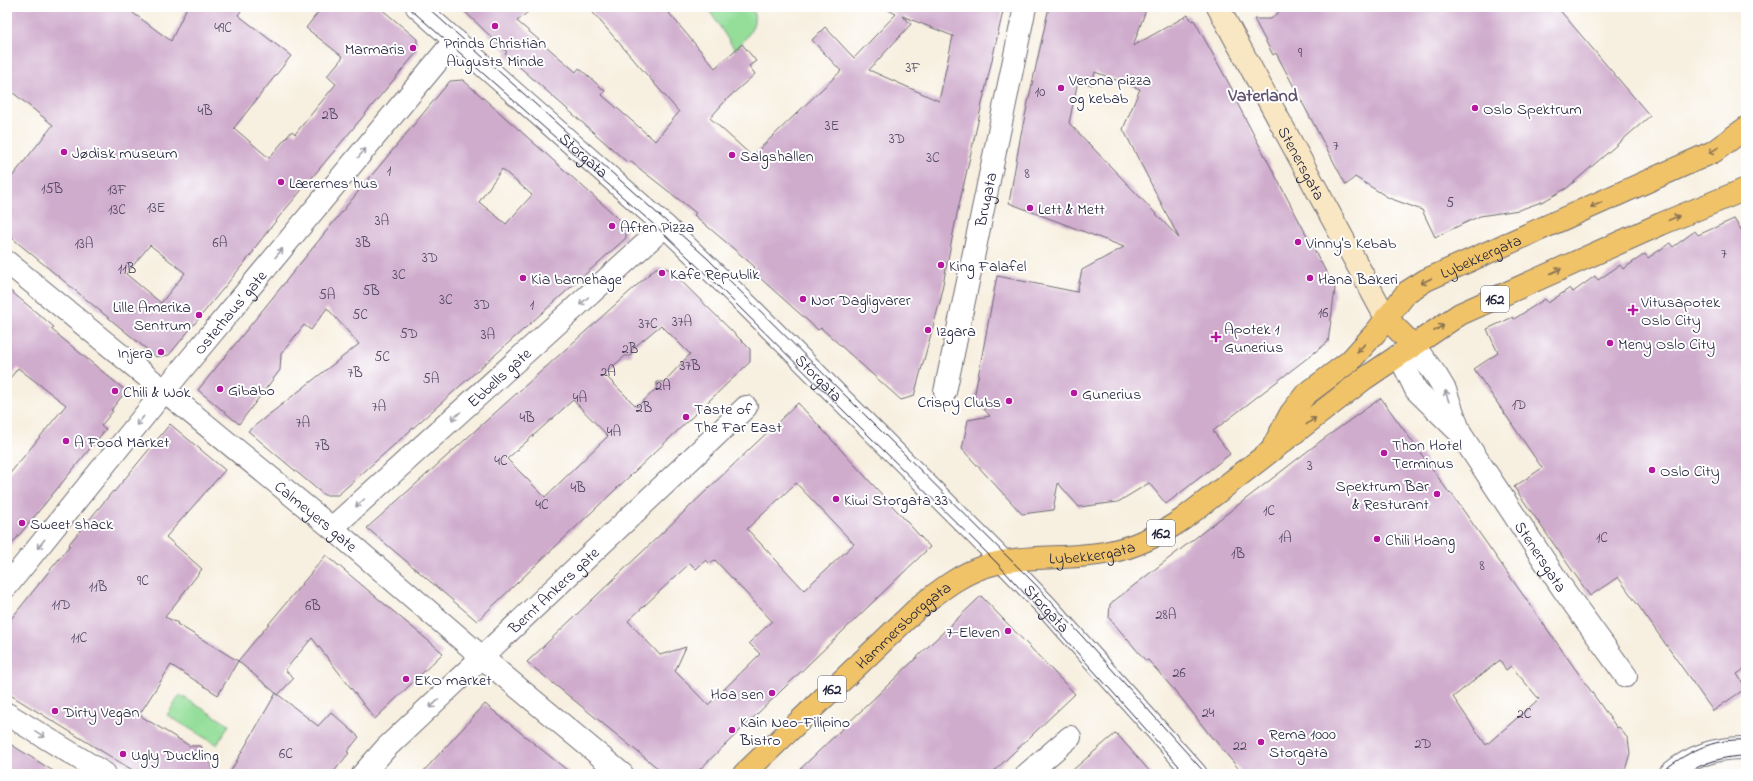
<svg xmlns="http://www.w3.org/2000/svg" width="1753" height="781" viewBox="0 0 1753 781" font-family="'Indie Flower',sans-serif">
	<style>
		.green { fill: #94de9a; stroke: #5b806a }
		.building { fill: #cfabcc; fill-rule: evenodd }
		.lines { fill: none; stroke-linecap: round; stroke-linejoin: round }
		.street-casing { stroke: #6d6a74; stroke-width: 24 }
		.secondary-casing { stroke: #6d6a74; stroke-width: 24 }
		.highway-casing { stroke: #6d6a74; stroke-width: 24 }
		.street { stroke: #fff; stroke-width: 22 }
		.secondary { stroke: #f9e7c3; stroke-width: 22 }
		.highway { stroke: #f0c369; stroke-width: 22 }
		.tram { stroke: #22223b; stroke-width: 1 }
		.oneway { stroke: #897252 }
		.oneway2 { stroke: #9c9ca7 }
		.poi-dot { fill: #b5179e; stroke: #fff; stroke-width: 1.5 }
		.labels { text-anchor: middle; stroke-width: 4; stroke-linejoin: round; paint-order: stroke }
		.number-label { font-size: 14px; fill: #4d445f }
		.shield { fill: #fff; stroke: #646476; stroke-width: 1 }
		.shield-label { font-size: 15px; font-weight: bold; fill: #22223b }
		.poi-label { font-size: 16px; fill: #22223b; stroke: #fff; text-anchor: start }
		.street-label { font-size: 16px; fill: #22223b; stroke: #fff }
		.quarter-label { font-size: 18px; font-weight: bold; fill: #5f526e; stroke: #fff }
	</style>
	<rect width="100%" height="100%" fill="#fff"/>
	<filter id="ink" filterUnits="userSpaceOnUse"><feTurbulence type="fractalNoise" baseFrequency=".025" numOctaves="2"/><feDisplacementMap in="SourceGraphic" scale="8" xChannelSelector="R" yChannelSelector="G"/><feConvolveMatrix kernelMatrix="1 2 1 2 8 2 1 2 1" color-interpolation-filters="sRGB"/></filter>
	<filter id="wash" filterUnits="userSpaceOnUse"><feTurbulence type="fractalNoise" baseFrequency=".012" numOctaves="4" result="noise"/><feDisplacementMap in="SourceGraphic" scale="16" xChannelSelector="R" yChannelSelector="G"/><feGaussianBlur stdDeviation="0.9" result="paint"/><feColorMatrix in="noise" values="0 0 0 0 0 0 0 0 0 0 0 0 0 0 0 0 0 1.4 0 .05"/><feComposite in="paint" operator="in"/></filter>
	<g filter="url(#wash)">
		<rect width="100%" height="100%" fill="#f7efdf"/>
		<path class="green" d="M707,7h46c5,20 -5,29 -18,43z
			M180,695l49,30 -12,20 -50,-30z"/>
		<g id="blocks">
			<path class="building" d="M7,7h118l46,34 16,-34h57l-6,8 53,41 -57,72 35,30 23,-27 3,3 41,-50 -9,-8 16,-19 -37,-29 16,-21h57l38,32v13l-138,165 -26,33 1,1 -85,104 -13,2 -149,-123v-51l46,-58 -46,-37zM150,245l35,28 -24,30 -35,-29z
				M460,7h74l-17,14 59,51 3,-4 26,23 -3,4 53,46 24,-29 -91,-105h76l51,61 27,-24 14,17 -7,5 6,8 -27,24 -18,20 42,38 89,-85 -29,-31 13,-13 29,31 42,-44 -14,-7h122l-47,207 -16,80h1l-28,102 -13,4 -80,-72 -3,2 -67,-60 4,-3 -61,-52 2,-2 -66,-52 -2,2 -123,-109 2,-2zM902,16l51,20 -14,65 -70,-31 42,-46z
				M1049,7h98l-14,39 55,-31 4,6 2,-1 44,80 -2,1 99,188 -7,53 -115,89 17,23 -64,50 -17,-21 -31,19 -39,5 -21,-24 -5,27 -31,4 -60,-65 6,-29 22,-4 -16,-18 23,-122 80,16 5,-22 42,-23 -115,-44 12,-69zM1095,72l45,17 -17,40 56,109 -110,-115 9,-42 14,4z
				M1284,7h273l93,109 -83,72 -23,13 -25,9 -39,6 -45,21 -13,-27 -33,-12 -34,-21 -9,8 -70,-132 -3,2 -19,-36h17z
				M463,80l163,145v13l-288,257h-14l-76,-64 111,-87 -32,-36 -16,22 -7,-5 -23,29 -1,16 -41,54 -41,-34 164,-203 88,-106zM502,169l30,26 -26,29 -27,-22z
				M1734,219l12,18v431l-9,6 9,14 -33,23 -95,-134 -28,19 -76,-109 28,-19 -68,-99 24,-16 -11,-24 26,-12 1,2 31,-20 3,4 22,-15 3,4 22,-16 3,4 22,-15 3,4 22,-15 3,4 22,-15 3,4 22,-16 3,4z
				M656,268l13,1 81,80v13l-273,259 -110,-93zM661,325l29,29 -26,28h-7v6l-20,19 -33,-33 21,-18h6v-6zM573,400l35,36 -63,61 -38,-38z
				M7,288l47,39 -3,2 75,62 -15,19 2,1 -12,15 5,3 -99,121v-73l59,-72 -48,-37 -11,14z
				M1381,398l69,96 1,-1 166,235 2,-1 9,12 2,14 -4,14 -5,7h-378l-30,-36h-1l-30,-39 -34,-39 -2,1 -37,-43 1,-14 212,-164zM1500,660l6,10 5,-4 28,33 -53,46 -33,-48z
				M798,403l132,144 -235,227h-30l-138,-112zM796,483l58,61 -50,46 -57,-61zM706,560l4,4 5,-4 57,61 -23,22 11,11 -52,51 -33,-34 11,-24 -26,8 -32,-34 62,-58 6,6z
				M170,424l55,46 -59,67 36,32 -37,48 13,6 -1,1 61,37 -20,34 -47,-30 -32,50 51,31h11l15,28h-77l-132,-81v-69l63,-79 -1,-1 44,-53 1,1z
				M326,555l117,98 -68,66 -63,-81 -27,32 9,8 -16,17 -40,-34z
				M981,596l94,98 -84,80h-196z
				M276,693l42,33 13,-14 28,25 -12,15 2,1 -17,21h-103z
				M485,704l87,70h-151z
				M1116,733l36,41h-84z
				M7,742l51,32h-51z"/>
		</g>
	</g>
	<g filter="url(#ink)">
		<use href="#blocks" fill-opacity="0" stroke="#6d6a74" stroke-width="1"/>
		<g class="lines">
			<g class="street-casing">
				<g id="street">
					<path id="s1" d="M417,7l248,219 83,80 256,256 42,44 150,168"/>
					<path id="s2" d="M7,262l325,266 172,148 118,98"/>
					<path d="M1413,345l23,30 9,15 14,40"/>
					<path id="s3" d="M1399,355l17,35 44,43 103,156 63,87"/>
					<path id="s4" d="M945,392l80,-385"/>
					<path id="s5" d="M332,528l333,-302"/>
					<path id="s6" d="M7,586l171,-212 277,-334"/>
					<path d="M7,714l98,60"/>
					<path id="s7" d="M363,774l23,-26 360,-341"/>
					<path d="M1027,774l43,-37"/>
					<path d="M1670,774c21,-18 48,-27 76,-26"/>
				</g>
			</g>
			<g class="secondary-casing">
				<g id="secondary">
					<path id="s8" d="M1218,7l168,311"/>
				</g>
			</g>
			<g class="highway-casing">
				<g id="highway">
					<path d="M1386,318l27,27"/>
					<path id="s9" d="M1274,445l17,-32 14,-18 45,-34 26,-29 31,-40 19,-12 287,-128 33,-24"/>
					<path id="s10" d="M744,774l177,-169c20,-15 38,-30 62,-38 40,-14 85,-6 126,-15 27,-5 52,-18 74,-33l181,-140 96,-65 201,-90 85,-35"/>
				</g>
			</g>
			<use href="#street" class="street"/>
			<use href="#secondary" class="secondary"/>
			<use href="#highway" class="highway"/>
			<path class="tram" d="M408,7l253,224 57,55 279,277 189,211
				M427,7l280,251 330,328 169,188
				M1659,774c26,-21 53,-36 87,-34
				M1686,774c18,-12 39,-18 60,-18"/>
		</g>
		<defs><path id="oneway-shaft" d="M-6 0H5M1.5-3L5.5 0L1.5 3" fill="none" stroke-width="1.6" stroke-linecap="round" stroke-linejoin="round"/></defs>
		<g class="oneway">
			<use href="#oneway-shaft" transform="translate(1714 150) rotate(148)"/>
			<use href="#oneway-shaft" transform="translate(1596 205) rotate(156)"/>
			<use href="#oneway-shaft" transform="translate(1674 218) rotate(-23)"/>
			<use href="#oneway-shaft" transform="translate(1556 271) rotate(-24)"/>
			<use href="#oneway-shaft" transform="translate(1426 281) rotate(153)"/>
			<use href="#oneway-shaft" transform="translate(1439 328) rotate(-33)"/>
			<use href="#oneway-shaft" transform="translate(1361 348) rotate(133)"/>
			<use href="#oneway-shaft" transform="translate(1311 421) rotate(-37)"/>
		</g>
		<g class="oneway2">
			<use href="#oneway-shaft" transform="translate(362 153) rotate(-50)"/>
			<use href="#oneway-shaft" transform="translate(279 253) rotate(-50)"/>
			<use href="#oneway-shaft" transform="translate(584 301) rotate(138)"/>
			<use href="#oneway-shaft" transform="translate(1447 396) rotate(-108)"/>
			<use href="#oneway-shaft" transform="translate(456 416) rotate(138)"/>
			<use href="#oneway-shaft" transform="translate(140 421) rotate(129)"/>
			<use href="#oneway-shaft" transform="translate(360 503) rotate(138)"/>
			<use href="#oneway-shaft" transform="translate(41 544) rotate(129)"/>
			<use href="#oneway-shaft" transform="translate(434 704) rotate(137)"/>
			<use href="#oneway-shaft" transform="translate(40 734) rotate(31)"/>
		</g>
	</g>
	<g class="poi-dot">
		<circle cx="495" cy="26" r="4"/>
		<circle cx="413" cy="48" r="4"/>
		<circle cx="1061" cy="88" r="4"/>
		<circle cx="1475" cy="108" r="4"/>
		<circle cx="64" cy="152" r="4"/>
		<circle cx="732" cy="155" r="4"/>
		<circle cx="281" cy="182" r="4"/>
		<circle cx="1030" cy="208" r="4"/>
		<circle cx="612" cy="226" r="4"/>
		<circle cx="1298" cy="242" r="4"/>
		<circle cx="941" cy="265" r="4"/>
		<circle cx="662" cy="273" r="4"/>
		<circle cx="523" cy="278" r="4"/>
		<circle cx="1310" cy="278" r="4"/>
		<circle cx="803" cy="299" r="4"/>
		<path d="M1631 304h4v4h4v4h-4v4h-4v-4h-4v-4h4z"/>
		<circle cx="199" cy="315" r="4"/>
		<circle cx="928" cy="330" r="4"/>
		<path d="M1214 331h4v4h4v4h-4v4h-4v-4h-4v-4h4z"/>
		<circle cx="1610" cy="343" r="4"/>
		<circle cx="161" cy="352" r="4"/>
		<circle cx="220" cy="389" r="4"/>
		<circle cx="115" cy="391" r="4"/>
		<circle cx="1074" cy="393" r="4"/>
		<circle cx="1009" cy="401" r="4"/>
		<circle cx="686" cy="417" r="4"/>
		<circle cx="66" cy="441" r="4"/>
		<circle cx="1384" cy="453" r="4"/>
		<circle cx="1652" cy="470" r="4"/>
		<circle cx="1437" cy="494" r="4"/>
		<circle cx="836" cy="499" r="4"/>
		<circle cx="22" cy="523" r="4"/>
		<circle cx="1377" cy="539" r="4"/>
		<circle cx="1008" cy="631" r="4"/>
		<circle cx="406" cy="679" r="4"/>
		<circle cx="772" cy="693" r="4"/>
		<circle cx="55" cy="711" r="4"/>
		<circle cx="732" cy="730" r="4"/>
		<circle cx="1261" cy="742" r="4"/>
		<circle cx="123" cy="754" r="4"/>
	</g>
	<g class="labels">
		<g class="number-label">
			<text x="223" y="32">49C</text>
			<text x="1300" y="57">9</text>
			<text x="913" y="72">3F</text>
			<text x="1040" y="96">10</text>
			<text x="205" y="115">4B</text>
			<text x="330" y="119">2B</text>
			<text x="832" y="130">3E</text>
			<text x="897" y="143">3D</text>
			<text x="1336" y="150">7</text>
			<text x="933" y="162">3C</text>
			<text x="389" y="175">1</text>
			<text x="1027" y="178">8</text>
			<text x="52" y="193">15B</text>
			<text x="117" y="194">13F</text>
			<text x="1450" y="207">5</text>
			<text x="156" y="212">13E</text>
			<text x="117" y="214">13C</text>
			<text x="382" y="225">3A</text>
			<text x="220" y="247">6A</text>
			<text x="363" y="247">3B</text>
			<text x="84" y="248">13A</text>
			<text x="1724" y="258">7</text>
			<text x="430" y="262">3D</text>
			<text x="127" y="273">11B</text>
			<text x="399" y="279">3C</text>
			<text x="371" y="295">5B</text>
			<text x="327" y="299">5A</text>
			<text x="446" y="304">3C</text>
			<text x="482" y="309">3D</text>
			<text x="532" y="309">1</text>
			<text x="1323" y="317">16</text>
			<text x="360" y="319">5C</text>
			<text x="682" y="326">37A</text>
			<text x="648" y="328">37C</text>
			<text x="409" y="338">5D</text>
			<text x="488" y="339">3A</text>
			<text x="630" y="353">2B</text>
			<text x="382" y="361">5C</text>
			<text x="690" y="370">37B</text>
			<text x="608" y="376">2A</text>
			<text x="355" y="377">7B</text>
			<text x="431" y="383">5A</text>
			<text x="663" y="390">2A</text>
			<text x="580" y="402">4A</text>
			<text x="1519" y="409">1D</text>
			<text x="379" y="411">7A</text>
			<text x="644" y="412">2B</text>
			<text x="527" y="422">4B</text>
			<text x="303" y="427">7A</text>
			<text x="614" y="436">4A</text>
			<text x="322" y="450">7B</text>
			<text x="501" y="465">4C</text>
			<text x="1310" y="470">3</text>
			<text x="578" y="492">4B</text>
			<text x="542" y="509">4C</text>
			<text x="1269" y="515">1C</text>
			<text x="1285" y="542">1A</text>
			<text x="1602" y="542">1C</text>
			<text x="1238" y="558">1B</text>
			<text x="1482" y="570">8</text>
			<text x="143" y="585">9C</text>
			<text x="98" y="591">11B</text>
			<text x="61" y="609">11D</text>
			<text x="313" y="610">6B</text>
			<text x="1166" y="619">28A</text>
			<text x="79" y="642">11C</text>
			<text x="1179" y="677">26</text>
			<text x="1208" y="717">24</text>
			<text x="1524" y="718">2C</text>
			<text x="1423" y="748">2D</text>
			<text x="1240" y="750">22</text>
			<text x="286" y="758">6C</text>
		</g>
		<g class="shield">
			<rect x="1481" y="286" width="28" height="26" rx="3"/>
			<rect x="1147" y="520" width="28" height="26" rx="3"/>
			<rect x="818" y="676" width="28" height="26" rx="3"/>
		</g>
		<g class="shield-label">
			<text x="1495" y="304">162</text>
			<text x="1161" y="538">162</text>
			<text x="832" y="694">162</text>
		</g>
		<g class="poi-label">
			<text x="495" y="48" text-anchor="middle">Prinds Christian<tspan x="495" dy="18">Augusts Minde</tspan></text>
			<text x="405" y="54" text-anchor="end">Marmaris</text>
			<text x="1069" y="85">Verona pizza<tspan x="1069" dy="18">og kebab</tspan></text>
			<text x="1483" y="114">Oslo Spektrum</text>
			<text x="72" y="158">Jødisk museum</text>
			<text x="740" y="161">Salgshallen</text>
			<text x="289" y="188">Lærernes hus</text>
			<text x="1038" y="214">Lett &amp; Mett</text>
			<text x="620" y="232">Aften Pizza</text>
			<text x="1306" y="248">Vinny's Kebab</text>
			<text x="949" y="271">King Falafel</text>
			<text x="670" y="279">Kafe Republik</text>
			<text x="531" y="284">Kia barnehage</text>
			<text x="1318" y="284">Hana Bakeri</text>
			<text x="811" y="305">Nor Dagligvarer</text>
			<text x="1641" y="307">Vitusapotek<tspan x="1641" dy="18">Oslo City</tspan></text>
			<text x="191" y="312" text-anchor="end">Lille Amerika<tspan x="191" dy="18">Sentrum</tspan></text>
			<text x="1224" y="334">Apotek 1<tspan x="1224" dy="18">Gunerius</tspan></text>
			<text x="936" y="336">Izgara</text>
			<text x="1618" y="349">Meny Oslo City</text>
			<text x="153" y="358" text-anchor="end">Injera</text>
			<text x="228" y="395">Gibabo</text>
			<text x="123" y="397">Chili &amp; Wok</text>
			<text x="1082" y="399">Gunerius</text>
			<text x="1001" y="407" text-anchor="end">Crispy Clubs</text>
			<text x="694" y="414">Taste of<tspan x="694" dy="18">The Far East</tspan></text>
			<text x="74" y="447">A Food Market</text>
			<text x="1392" y="450">Thon Hotel<tspan x="1392" dy="18">Terminus</tspan></text>
			<text x="1660" y="476">Oslo City</text>
			<text x="1429" y="491" text-anchor="end">Spektrum Bar<tspan x="1429" dy="18">&amp; Resturant</tspan></text>
			<text x="844" y="505">Kiwi Storgata 33</text>
			<text x="30" y="529">Sweet shack</text>
			<text x="1385" y="545">Chili Hoang</text>
			<text x="1000" y="637" text-anchor="end">7-Eleven</text>
			<text x="414" y="685">EKO market</text>
			<text x="764" y="699" text-anchor="end">Hoa sen</text>
			<text x="63" y="717">Dirty Vegan</text>
			<text x="740" y="727">Kain Neo-Filipino<tspan x="740" dy="18">Bistro</tspan></text>
			<text x="1269" y="739">Rema 1000<tspan x="1269" dy="18">Storgata</tspan></text>
			<text x="131" y="760">Ugly Duckling</text>
		</g>
		<g class="street-label">
			<text dy="6" stroke="none"><textPath href="#s1" startOffset="223">Storgata</textPath></text>
			<text dy="6" stroke="none"><textPath href="#s8" startOffset="177">Stenersgata</textPath></text>
			<text dy="6" stroke="none"><textPath href="#s4" startOffset="197">Brugata</textPath></text>
			<text dy="6" stroke="none"><textPath href="#s9" startOffset="287">Lybekkergata</textPath></text>
			<text dy="6" stroke="none"><textPath href="#s6" startOffset="353">Osterhaus’ gate</textPath></text>
			<text dy="6" stroke="none"><textPath href="#s5" startOffset="225">Ebbells gate</textPath></text>
			<text dy="6" stroke="none"><textPath href="#s1" startOffset="547">Storgata</textPath></text>
			<text dy="6" stroke="none"><textPath href="#s2" startOffset="400">Calmeyers gate</textPath></text>
			<text dy="6" stroke="none"><textPath href="#s10" startOffset="428">Lybekkergata</textPath></text>
			<text dy="6" stroke="none"><textPath href="#s3" startOffset="248">Stenersgata</textPath></text>
			<text dy="6" stroke="none"><textPath href="#s7" startOffset="265">Bernt Ankers gate</textPath></text>
			<text dy="6" stroke="none"><textPath href="#s1" startOffset="871">Storgata</textPath></text>
			<text dy="6" stroke="none"><textPath href="#s10" startOffset="218">Hammersborggata</textPath></text>
		</g>
		<g class="quarter-label">
			<text x="1263" y="101">Vaterland</text>
		</g>
	</g>
	<rect width="1753" height="781" fill="none" stroke="#fff" stroke-width="24"/>
</svg>
